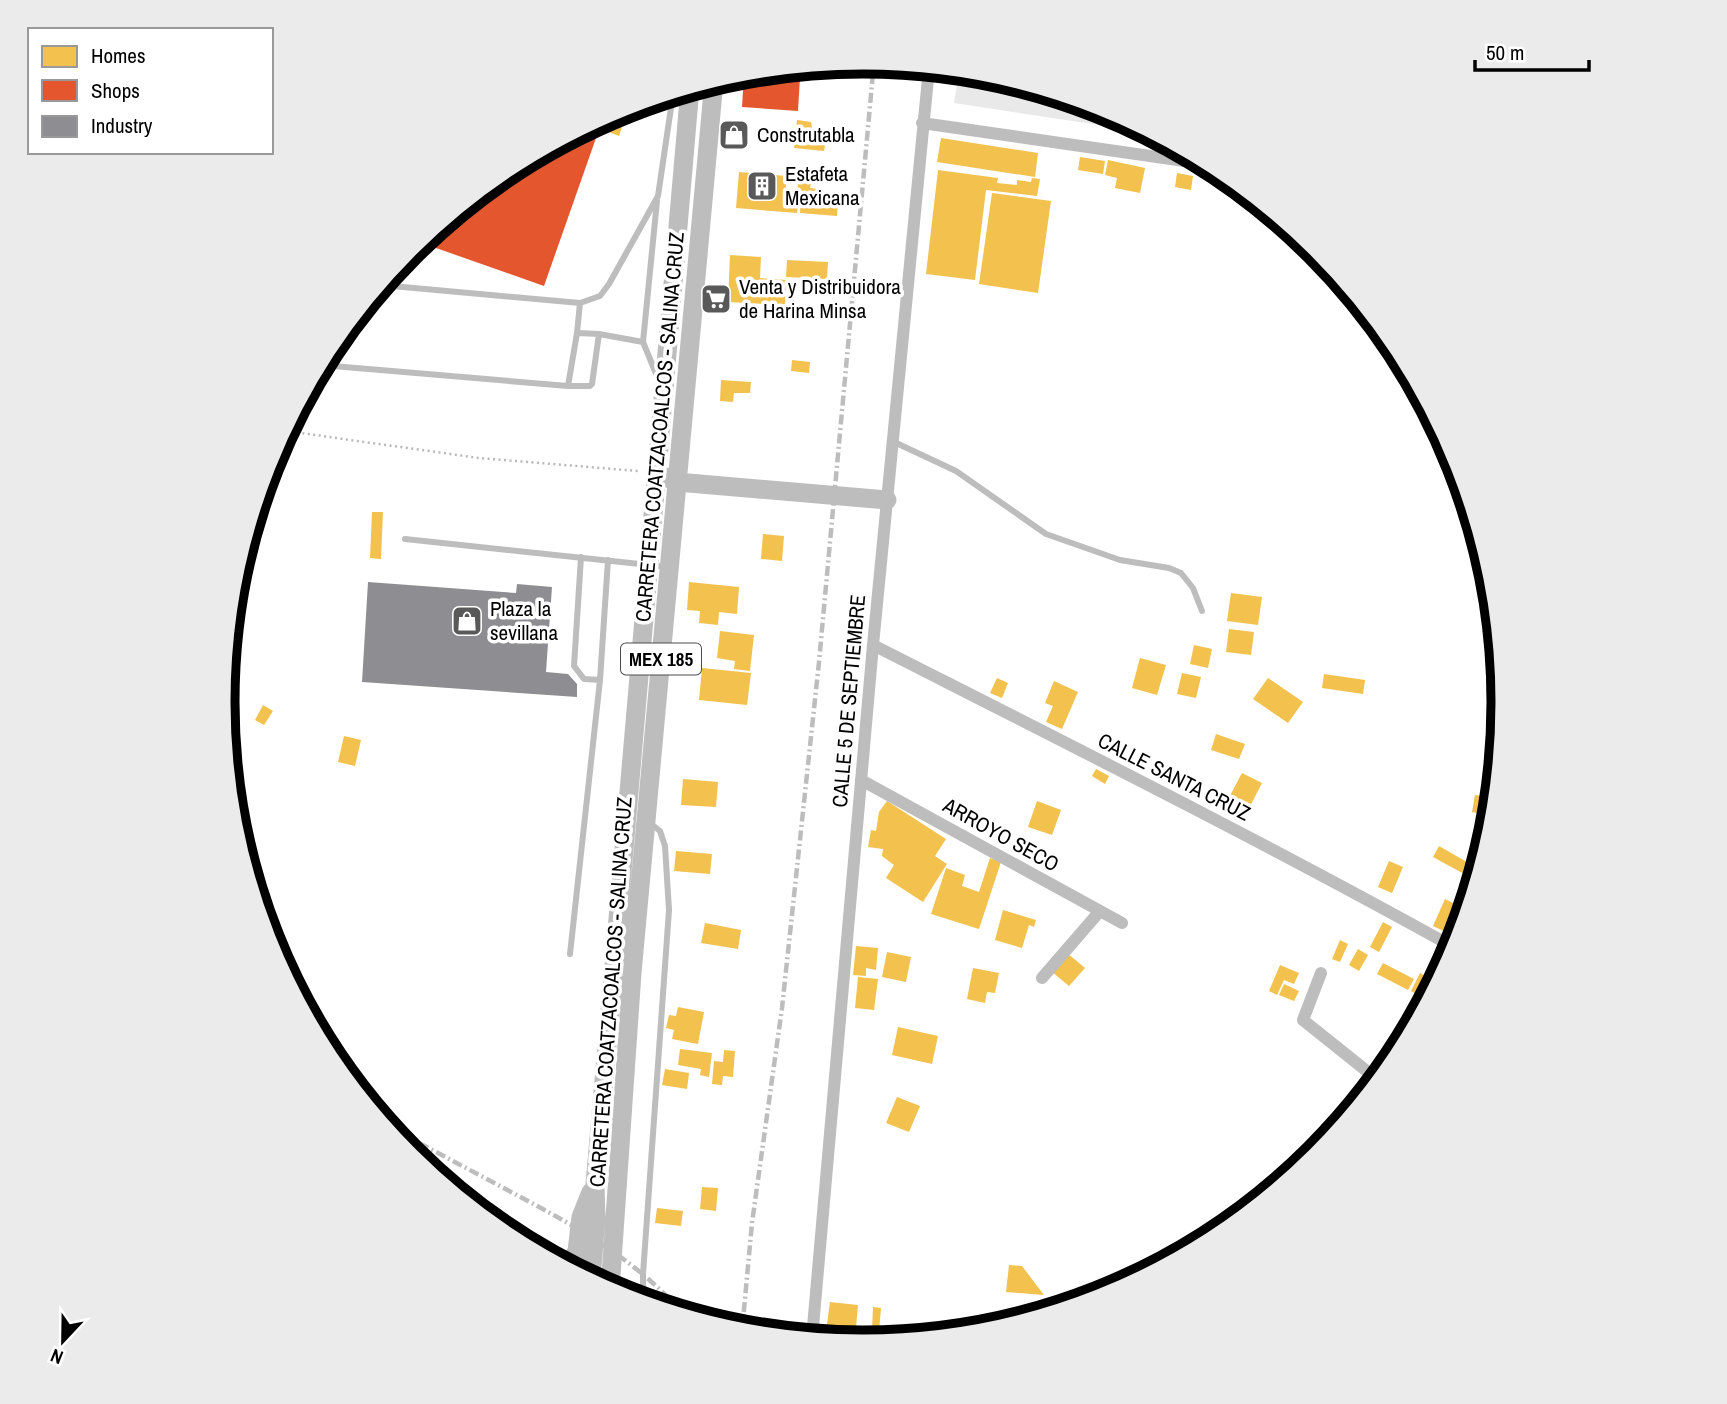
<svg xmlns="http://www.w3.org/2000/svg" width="1727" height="1404" viewBox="0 0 1727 1404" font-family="'Archivo Narrow',sans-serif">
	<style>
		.green { fill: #e9e9e9 }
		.homes { fill: #f2c14e }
		.shops { fill: #e4572e }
		.industry { fill: #8d8d92 }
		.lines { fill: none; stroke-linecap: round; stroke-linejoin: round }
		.path { stroke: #b8b8b8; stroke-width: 2.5; stroke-dasharray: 2 3.5; stroke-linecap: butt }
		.lane { stroke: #bdbdbd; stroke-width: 6 }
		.street { stroke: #bdbdbd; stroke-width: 12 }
		.primary { stroke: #bdbdbd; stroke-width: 19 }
		.rail { stroke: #bdbdbd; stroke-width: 4.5; stroke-dasharray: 10 3.5 2 3.5; stroke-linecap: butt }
		.labels { text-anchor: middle; stroke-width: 7; stroke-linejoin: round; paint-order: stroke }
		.shield { fill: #fff; stroke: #4c4c4c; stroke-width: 2 }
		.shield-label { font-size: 19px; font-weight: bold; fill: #000 }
		.poi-label { font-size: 21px; fill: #000; stroke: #fff; text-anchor: start }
		.street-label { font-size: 21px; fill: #000; stroke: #fff }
		.rim { fill: none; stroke: #000; stroke-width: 9 }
	</style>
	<rect width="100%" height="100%" fill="#fff"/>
	<path class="green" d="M959,71l30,3 112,34 -2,17 -145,-22z"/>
	<path class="homes" d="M608,115l16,6 -5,15 -26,-10z
		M797,120l14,2 2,11 13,7 -2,11 -30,-3z
		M941,138l97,15 -3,24 -98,-15z
		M1080,157l25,4 -2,13 -25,-4z
		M1108,160l37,8 -5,25 -25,-5 2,-10 -12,-3z
		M938,170l60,8 -1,5 20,2v-5l14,2 1,-4 8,1 -3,17 -51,-6 -11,90 -49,-6z
		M739,172l48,4 -2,21 14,1 -2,15 -61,-5z
		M1177,173l16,3 -2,14 -16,-3z
		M798,181l13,2 -1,5 9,1 -1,10 -21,-2z
		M992,193l59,8 -13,92 -59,-9z
		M801,199l37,3 -1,14 -37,-3z
		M730,255l31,2 -1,21 26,2 -1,25 -57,-3z
		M787,260l41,2 -1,17 -41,-2z
		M792,360l18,2 -1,11 -18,-2z
		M721,380l30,2 -1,11h-16l-1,9 -13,-1z
		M372,512h11l-2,47 -11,-1z
		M763,534l21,2 -2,25 -21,-2z
		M689,582l50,5 -2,27 -18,-2 -1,13 -19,-2 1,-12 -13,-1z
		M1231,593l31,4 -4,28 -31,-4z
		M1229,629l25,3 -3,23 -25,-3z
		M720,631l34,4 -4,36 -16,-2 1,-8 -18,-3z
		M1194,645l18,4 -4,19 -18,-4z
		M1140,658l26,7 -9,30 -25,-7z
		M702,668l49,5 -4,32 -48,-5z
		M1182,673l19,4 -5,21 -19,-4z
		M1324,674l41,6 -2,14 -41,-6z
		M997,678l11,5 -6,15 -12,-5z
		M1268,678l35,24 -15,21 -35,-24z
		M1054,681l24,11 -16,37 -16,-7 7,-16 -8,-3z
		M263,705l10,6 -9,14 -9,-5z
		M1216,734l29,10 -6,15 -28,-9z
		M344,736l17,4 -6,26 -17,-4z
		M1096,769l13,7 -4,8 -13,-8z
		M1242,773l20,10 -19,37 -20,-11z
		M683,779l35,3 -2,25 -35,-2z
		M1475,795l15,2 -2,18 -16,-3z
		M887,801l59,38 -11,17 12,8 -24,38 -37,-24 8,-13 -12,-9 1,-7 -15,-2 3,-17 5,1 3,-19z
		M1037,801l24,9 -9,25 -24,-8z
		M1439,846l33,19 -6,10 -33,-18z
		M676,851l36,3 -2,20 -36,-3z
		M990,858l11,4 -22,67 -48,-15 15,-46 19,7 -3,11 17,6z
		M1389,861l14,6 -11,26 -14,-6z
		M1445,899l22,11 -11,27 -23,-11z
		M1003,910l33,10 -2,7 -5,-2 -7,23 -27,-8z
		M1383,922l9,5 -13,25 -9,-5z
		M705,923l36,7 -3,19 -37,-6z
		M1340,940l8,4 -8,18 -8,-3z
		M856,946l22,2 -2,22 -10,-2v8l-13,-1z
		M1358,949l10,6 -9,16 -10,-6z
		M887,952l24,5 -5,25 -24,-5z
		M1067,953l18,15 -16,18 -18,-15z
		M1383,963l31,16 -6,11 -31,-16z
		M1280,965l19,8 -5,11 -10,-4 -7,15 -8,-4z
		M973,968l26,5 -4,20 -8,-1 -2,11 -18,-4z
		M1420,973l17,9 -10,18 -16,-9z
		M858,977l20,2 -4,31 -19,-2z
		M1284,984l15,7 -5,10 -15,-6z
		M678,1007l26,5 -6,32 -26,-5 2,-9 -8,-2 3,-13 7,1z
		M898,1027l40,9 -6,28 -40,-9z
		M680,1049l32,4 -3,24 -9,-2 1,-6 -23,-4z
		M724,1050l11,1 -2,26 -10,-1 -1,9 -10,-1 2,-23 9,1z
		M665,1069l24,4 -2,16 -25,-4z
		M897,1097l23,9 -11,26 -23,-9z
		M702,1187l16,1 -2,23 -16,-2z
		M657,1208l26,3 -2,15 -26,-3z
		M1009,1265l13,1 22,29 -38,-3z
		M830,1302l28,3 -2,23 16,2 1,-23 8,1 -2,23 48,5 -64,7 -38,-4z"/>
	<path class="shops" d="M744,74l56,3 -2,34 -56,-4z
		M578,132l18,6 -52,148 -125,-44 89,-73z"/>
	<path class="industry" d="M368,582l148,11 1,-9 35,3 -6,85 22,2 9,10v13l-215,-15z"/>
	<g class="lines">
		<path class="path" d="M286,431l193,27 159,13"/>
		<path class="lane" d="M381,285l199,18 -3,30
			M580,303l20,-7 9,-12 49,-88 15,-102
			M643,342l14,-141
			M321,365l247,21 9,-53 22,1 44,8 16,39
			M568,386h22l2,-2 7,-50
			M892,441l64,30 90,63 74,26 49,8 12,5 12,15 9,23
			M405,539l263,28
			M581,557l-7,109 10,13 16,1 8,-120
			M570,954l30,-274
			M647,1303l-4,-13v-16l26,-364 -4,-64 -5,-15 -10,-8"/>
		<path class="street" d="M922,123l290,42
			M873,645c195,99 391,197 582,303
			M861,780l261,143
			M1321,973l-18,47 75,60
			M1042,978l58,-67
			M812,1338l61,-693 56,-577"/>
		<path class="primary" d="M666,477l11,5 210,18
			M568,1267l9,-16 4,-34 10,-25
			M591,1279l5,-61 -1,-34 95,-1096
			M610,1290l22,-317 82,-892"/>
		<path class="rail" d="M386,1125c42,23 84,45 127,68 62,33 123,66 169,120
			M742,1331l10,-108 30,-215 37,-346 55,-600"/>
	</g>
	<defs>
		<g id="shop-square" transform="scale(1.575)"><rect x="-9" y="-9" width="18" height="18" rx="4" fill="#595959" stroke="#fff"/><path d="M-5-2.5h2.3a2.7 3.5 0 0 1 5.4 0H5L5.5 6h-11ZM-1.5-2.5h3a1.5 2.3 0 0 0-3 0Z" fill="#fff"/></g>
		<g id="building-square" transform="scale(1.575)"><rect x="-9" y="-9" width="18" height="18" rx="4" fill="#595959" stroke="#fff"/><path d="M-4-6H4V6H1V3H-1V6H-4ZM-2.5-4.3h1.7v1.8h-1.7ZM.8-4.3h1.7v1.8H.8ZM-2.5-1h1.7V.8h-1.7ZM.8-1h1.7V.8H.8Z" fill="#fff"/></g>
		<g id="supermarket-square" transform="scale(1.575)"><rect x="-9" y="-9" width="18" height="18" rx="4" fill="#595959" stroke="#fff"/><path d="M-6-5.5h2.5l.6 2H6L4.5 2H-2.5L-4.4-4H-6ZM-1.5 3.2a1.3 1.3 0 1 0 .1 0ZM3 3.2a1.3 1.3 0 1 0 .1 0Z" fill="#fff"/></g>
	</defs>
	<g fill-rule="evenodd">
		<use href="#shop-square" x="734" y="135"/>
		<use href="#building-square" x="762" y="186"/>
		<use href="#supermarket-square" x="716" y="299"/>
		<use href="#shop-square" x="467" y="621"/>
	</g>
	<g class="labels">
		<rect class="shield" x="621" y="643.5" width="80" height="31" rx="5"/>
		<g class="shield-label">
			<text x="661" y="666">MEX 185</text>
		</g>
		<g class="poi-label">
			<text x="757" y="142">Construtabla</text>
			<text x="785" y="181">Estafeta<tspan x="785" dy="24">Mexicana</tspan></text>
			<text x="739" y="294">Venta y Distribuidora<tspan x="739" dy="24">de Harina Minsa</tspan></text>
			<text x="490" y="616">Plaza la<tspan x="490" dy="24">sevillana</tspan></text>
		</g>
		<g class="street-label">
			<text transform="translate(660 427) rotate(-85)" y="7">CARRETERA COATZACOALCOS - SALINA CRUZ</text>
			<text transform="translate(849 701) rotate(-85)" y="7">CALLE 5 DE SEPTIEMBRE</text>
			<text transform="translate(1174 777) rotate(27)" y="7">CALLE SANTA CRUZ</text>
			<text transform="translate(1001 835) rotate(29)" y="7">ARROYO SECO</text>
			<text transform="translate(611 992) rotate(-86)" y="7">CARRETERA COATZACOALCOS - SALINA CRUZ</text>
		</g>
	</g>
	<path d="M0 0H1727V1404H0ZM235 702a628 628 0 1 1 1256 0a628 628 0 1 1-1256 0Z" fill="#ebebeb" fill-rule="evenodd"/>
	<path class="rim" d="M235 702a628 628 0 1 1 1256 0a628 628 0 1 1-1256 0Z"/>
	<rect x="28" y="28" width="245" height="126" fill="#ffffff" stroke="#999999" stroke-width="2"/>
	<rect x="42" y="46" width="35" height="21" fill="#f2c14e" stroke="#999999" stroke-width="2"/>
	<text x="91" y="63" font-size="21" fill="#000000">Homes</text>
	<rect x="42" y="80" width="35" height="21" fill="#e4572e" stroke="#999999" stroke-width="2"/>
	<text x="91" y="98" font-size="21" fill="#000000">Shops</text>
	<rect x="42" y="116" width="35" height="21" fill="#8d8d92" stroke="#999999" stroke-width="2"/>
	<text x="91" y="133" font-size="21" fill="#000000">Industry</text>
	<g transform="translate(63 1341) rotate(202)" stroke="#ffffff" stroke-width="5" paint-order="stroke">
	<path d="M0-5L12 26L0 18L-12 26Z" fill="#000000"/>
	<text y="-10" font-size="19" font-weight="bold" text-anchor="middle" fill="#000000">N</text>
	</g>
	<path d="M1475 60v10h114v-10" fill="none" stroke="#000000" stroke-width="3.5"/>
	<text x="1486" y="60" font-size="21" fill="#000000" stroke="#ffffff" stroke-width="5" paint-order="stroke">50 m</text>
</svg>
